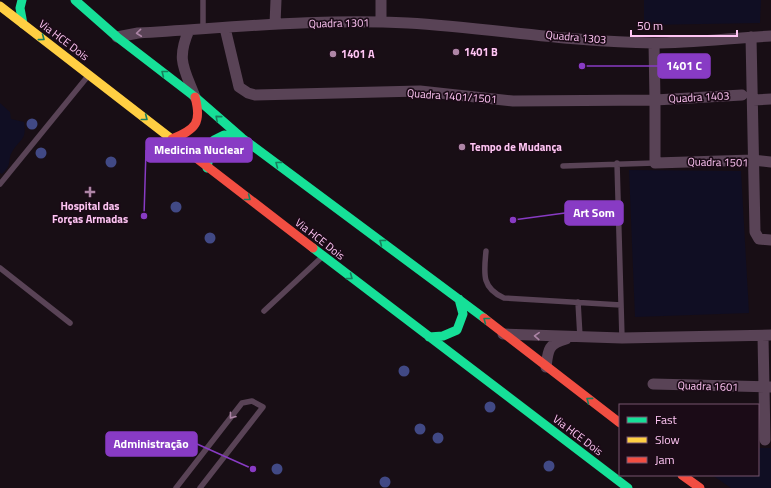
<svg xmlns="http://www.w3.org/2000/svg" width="771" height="488" viewBox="0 0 771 488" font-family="'Titillium Web',sans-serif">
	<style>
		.green { fill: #100e23 }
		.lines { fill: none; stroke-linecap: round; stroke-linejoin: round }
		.lane { stroke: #594356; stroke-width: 5.5 }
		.street { stroke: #594356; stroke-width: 11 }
		.fast { stroke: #16e098; stroke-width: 9 }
		.slow { stroke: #ffcf43; stroke-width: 9 }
		.jam { stroke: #f24e42; stroke-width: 9 }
		.tree { fill: #414985 }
		.oneway { stroke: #ac84a5 }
		.oneway2 { stroke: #18805e }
		.poi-dot { fill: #ae85a6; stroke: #1b0b17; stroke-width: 1.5 }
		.labels { text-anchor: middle; stroke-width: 3.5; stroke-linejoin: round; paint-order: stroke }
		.street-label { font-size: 11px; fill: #ffc5f4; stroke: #1b0b17 }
		.poi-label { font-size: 11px; font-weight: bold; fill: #ffc5f4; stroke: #1b0b17; text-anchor: start }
		.leader { fill: none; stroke: #883bc4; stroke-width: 1.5 }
		.callout-dot { fill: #883bc4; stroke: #1b0b17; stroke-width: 1.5 }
		.callout { fill: #883bc4; stroke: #883bc4; stroke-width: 1.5 }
		.callout-label { font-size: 12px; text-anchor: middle; font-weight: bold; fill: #fff }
	</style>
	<rect width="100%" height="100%" fill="#180e15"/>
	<path class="green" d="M644,0h117l-1,23 -116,2z
		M0,103l10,9 1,7 13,3c3,19 -4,16 -12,30 -5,9 1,12 -10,22l-2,-1z
		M629,170l112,1 8,142 -114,4z
		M758,448h13v40h-40l-19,-13h46z"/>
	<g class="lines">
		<path class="lane" d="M203,29v-29
			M617,163l5,175
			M563,166l92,-3
			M0,184l88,-108
			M486,251c-2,22 -5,37 18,47l117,7
			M0,268l70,55
			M578,302l2,35
			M264,311l58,-54
			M176,488l66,-85 10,-2 11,6 -63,81"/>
		<path class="street" d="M381,22v-22
			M275,24l1,-24
			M225,28l14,59 9,6 7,2 165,-4 93,10 142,-1 -1,-57
			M189,30c-13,30 -5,38 6,67
			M117,37l21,-4c90,-5 180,-15 270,-10 82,5 163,19 245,20 39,0 79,-5 118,-7
			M751,37l4,195 4,7 12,1
			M742,95l-87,5v63l98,-3 18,2
			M753,100l18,-1
			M503,334l119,4 149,-3
			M763,336l2,104
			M546,367c2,-17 2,-23 20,-28
			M653,384l118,3"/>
		<path class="fast" d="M22,0l-2,8 3,16
			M75,0l42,37 78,60 47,41 242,180
			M207,168l3,-16 4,-12 10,-5 17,3
			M313,248l315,240
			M429,337l14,-1 14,-6 6,-16 -4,-15"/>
		<path class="slow" d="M0,6l191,148"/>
		<path class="jam" d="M172,139c24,-10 30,-16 23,-42
			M191,154l122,94
			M484,318l136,105
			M682,475l18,13"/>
	</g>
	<g class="tree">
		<circle cx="32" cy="124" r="5.5"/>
		<circle cx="41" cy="153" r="5.5"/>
		<circle cx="111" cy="162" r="5.5"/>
		<circle cx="176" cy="207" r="5.5"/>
		<circle cx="210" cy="238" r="5.5"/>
		<circle cx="404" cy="371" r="5.5"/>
		<circle cx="490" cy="407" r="5.5"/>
		<circle cx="420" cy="429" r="5.5"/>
		<circle cx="438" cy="438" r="5.5"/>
		<circle cx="549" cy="466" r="5.5"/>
		<circle cx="277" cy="469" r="5.5"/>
		<circle cx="385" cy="482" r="5.5"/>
	</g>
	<defs><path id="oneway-chevron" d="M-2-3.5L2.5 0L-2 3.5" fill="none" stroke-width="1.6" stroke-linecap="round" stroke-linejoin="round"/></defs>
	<g class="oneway">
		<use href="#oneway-chevron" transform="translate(139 33) rotate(174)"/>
		<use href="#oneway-chevron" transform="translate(537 336) rotate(-177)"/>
		<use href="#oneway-chevron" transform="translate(232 416) rotate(128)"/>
	</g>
	<g class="oneway2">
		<use href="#oneway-chevron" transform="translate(42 38) rotate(37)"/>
		<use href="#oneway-chevron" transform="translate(164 73) rotate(-142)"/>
		<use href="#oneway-chevron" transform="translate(145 118) rotate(38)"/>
		<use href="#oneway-chevron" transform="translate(218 118) rotate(-139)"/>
		<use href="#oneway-chevron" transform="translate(278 164) rotate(-143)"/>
		<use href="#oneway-chevron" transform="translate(248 198) rotate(38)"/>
		<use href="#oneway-chevron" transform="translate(382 242) rotate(-143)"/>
		<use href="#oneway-chevron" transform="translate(350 277) rotate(37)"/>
		<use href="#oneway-chevron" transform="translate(486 320) rotate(-142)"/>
		<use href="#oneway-chevron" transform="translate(589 400) rotate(-143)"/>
	</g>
	<g class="poi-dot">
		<circle cx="456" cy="52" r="4"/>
		<circle cx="333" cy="54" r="4"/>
		<circle cx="462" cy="147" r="4"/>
		<path d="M88 186h4v4h4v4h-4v4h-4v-4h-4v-4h4z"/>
	</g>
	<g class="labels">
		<g class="street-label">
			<text transform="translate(339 23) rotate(-1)" y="4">Quadra 1301</text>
			<text transform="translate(576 37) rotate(5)" y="4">Quadra 1303</text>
			<text transform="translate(64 40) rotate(37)" y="4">Via HCE Dois</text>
			<text transform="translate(452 96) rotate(4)" y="4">Quadra 1401/1501</text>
			<text transform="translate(699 97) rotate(-3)" y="4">Quadra 1403</text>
			<text transform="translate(718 162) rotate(1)" y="4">Quadra 1501</text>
			<text transform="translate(320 239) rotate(38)" y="4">Via HCE Dois</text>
			<text transform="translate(708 386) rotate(2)" y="4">Quadra 1601</text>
			<text transform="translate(578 435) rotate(37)" y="4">Via HCE Dois</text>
		</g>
		<g class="poi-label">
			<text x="464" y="56">1401 B</text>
			<text x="341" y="58">1401 A</text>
			<text x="470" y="151">Tempo de Mudança</text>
			<text x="90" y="210" text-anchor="middle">Hospital das<tspan x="90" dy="13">Forças Armadas</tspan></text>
		</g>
	</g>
	<path class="leader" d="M582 66L658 66M144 216L146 150M513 220L565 213M253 469L197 444"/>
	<g class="callout-dot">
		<circle cx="582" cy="66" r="4"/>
		<circle cx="144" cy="216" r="4"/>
		<circle cx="513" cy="220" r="4"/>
		<circle cx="253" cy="469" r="4"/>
	</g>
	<g class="callout">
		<rect x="658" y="54" width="52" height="24" rx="4"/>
		<rect x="146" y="138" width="106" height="24" rx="4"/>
		<rect x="565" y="201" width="58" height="24" rx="4"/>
		<rect x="106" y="432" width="91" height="24" rx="4"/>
	</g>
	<g class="callout-label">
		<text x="684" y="70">1401 C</text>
		<text x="199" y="154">Medicina Nuclear</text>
		<text x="594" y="217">Art Som</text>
		<text x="151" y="448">Administração</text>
	</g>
	<rect x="619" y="404" width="140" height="72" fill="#1b0b17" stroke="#76556f"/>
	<rect x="627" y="417" width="20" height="6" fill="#16e098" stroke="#76556f"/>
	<text x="655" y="424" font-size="12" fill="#ffc5f4">Fast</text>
	<rect x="627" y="437" width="20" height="6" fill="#ffcf43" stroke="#76556f"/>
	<text x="655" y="444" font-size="12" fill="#ffc5f4">Slow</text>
	<rect x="627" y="457" width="20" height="6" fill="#f24e42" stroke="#76556f"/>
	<text x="655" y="464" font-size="12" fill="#ffc5f4">Jam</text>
	<path d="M631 30v6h106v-6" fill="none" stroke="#ffc5f4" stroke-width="2"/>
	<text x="637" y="30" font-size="12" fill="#ffc5f4" stroke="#1b0b17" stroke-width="3" paint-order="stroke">50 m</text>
</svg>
